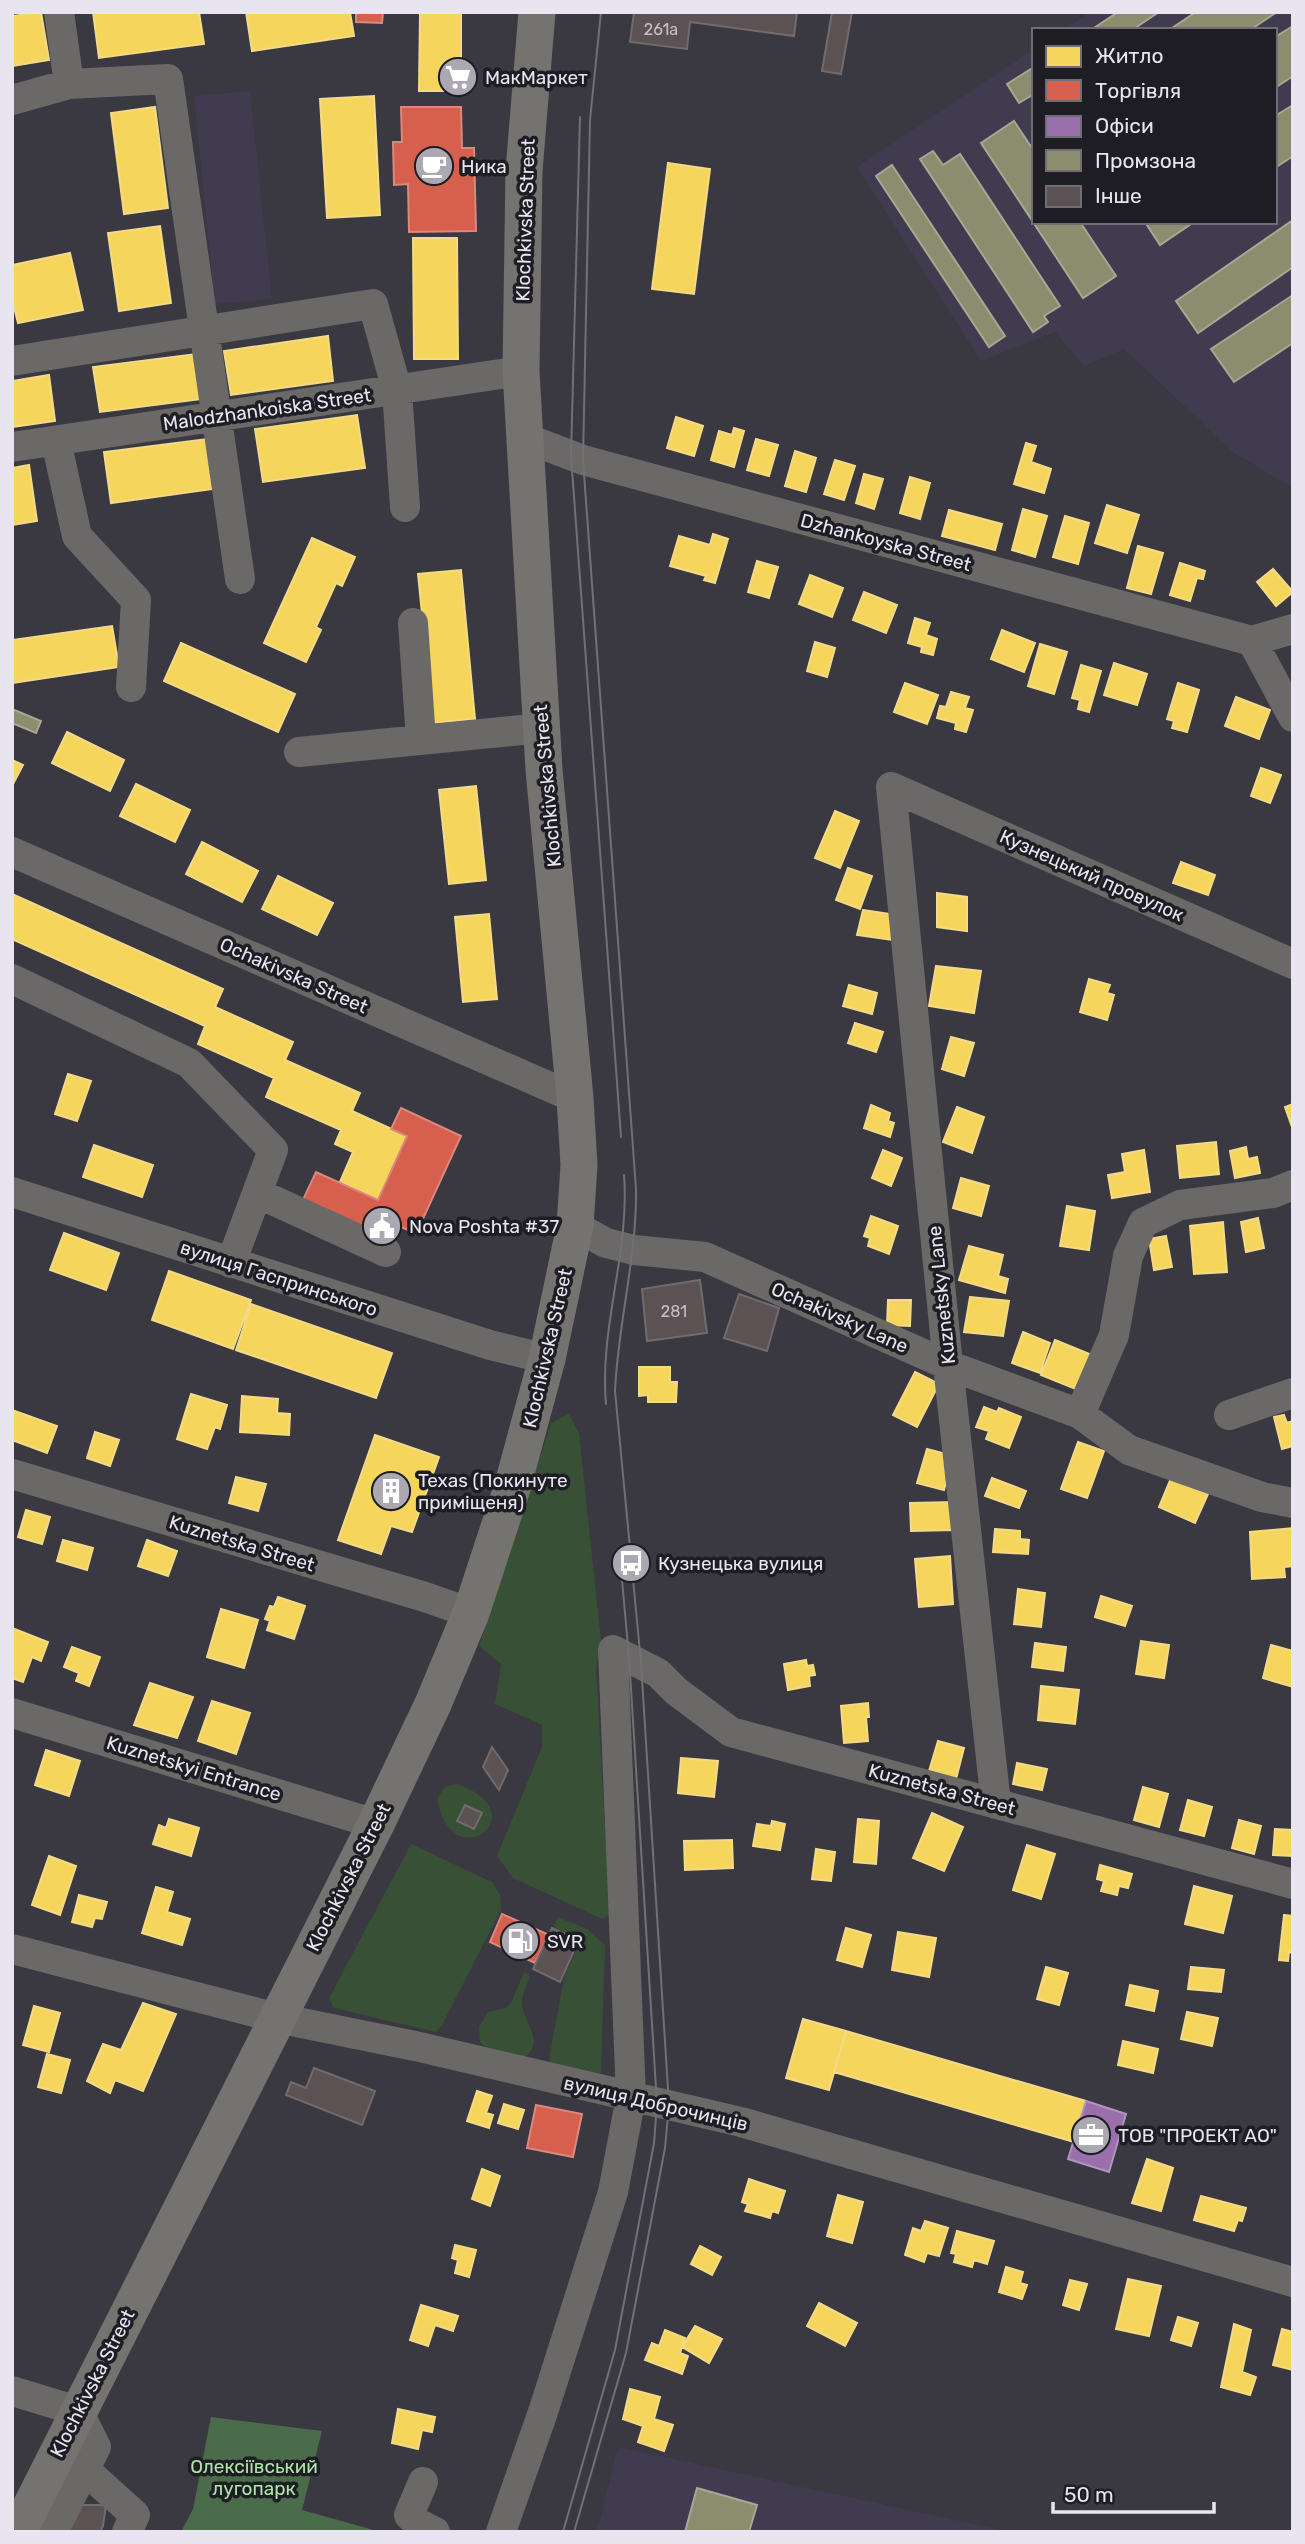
<svg xmlns="http://www.w3.org/2000/svg" width="1305" height="2544" viewBox="0 0 1305 2544" font-family="Rubik,sans-serif">
	<style>
		.built { fill: #413b4f }
		.green { fill: #375036 }
		.forest { fill: #4b6c4a }
		.homes { fill: #f6d55c; stroke: #f2da88; stroke-width: 2 }
		.shops { fill: #d6604d; stroke: #db887e; stroke-width: 2 }
		.offices { fill: #9970ab; stroke: #b193c0; stroke-width: 2 }
		.industry { fill: #8c8c6e; stroke: #a8a795; stroke-width: 2 }
		.building { fill: #5d5253; stroke: #706b6d; stroke-width: 2 }
		.lines { fill: none; stroke-linecap: round; stroke-linejoin: round }
		.minor { stroke: #6a6968; stroke-width: 30 }
		.major { stroke: #757370; stroke-width: 37 }
		.tram { stroke: #717073; stroke-width: 2 }
		.labels { text-anchor: middle; stroke-width: 7; stroke-linejoin: round; paint-order: stroke }
		.number-label { font-size: 16px; fill: #c5c0c9 }
		.poi-label { font-size: 19px; fill: #e8e5f0; stroke: #1f1d24; text-anchor: start }
		.street-label { font-size: 19px; fill: #e8e5f0; stroke: #1f1d24 }
		.park-label { font-size: 19px; fill: #ade7a7; stroke: #1f1d24 }
	</style>
	<rect width="100%" height="100%" fill="#3a3840"/>
	<path class="built" d="M1090,12h203v476l-59,-35 -110,-104 -40,17 -29,-34 -74,29 -124,-194 177,-118v173h241v-192h-212z
		M250,91l22,208 -57,5 -21,-208z
		M618,2447l393,85h-414z"/>
	<path class="green" d="M569,1414l10,19 22,208 -5,27 14,247 -8,4 -89,-41 -16,-22 45,-109v-22l-47,-21 6,-40 -22,-18 72,-223z
		M457,1784c83,29 -6,97 -20,14l8,-11z
		M411,1844l81,38 8,13 1,15 -59,115 -6,7 -102,-24 -5,-10z
		M558,1917l29,12 18,16 -4,127 -7,7 -43,-12 -2,-8 15,-81 17,-38 -28,-14z
		M524,1972l6,3c-2,8 -8,19 -8,28 1,22 26,37 0,57l-28,-5 -14,-13 -1,-15 9,-15 18,-4 5,-5z"/>
	<path class="forest" d="M211,2417l111,14 -20,79 79,22h-200l12,-23z"/>
	<path class="homes" d="M41,12l8,48 -37,6v-50z
		M93,12h106l5,32 -105,14z
		M246,12h104l4,24 -102,15z
		M420,12h41v79h-42z
		M374,96l6,119 -53,3 -7,-119z
		M155,107l13,101 -44,6 -13,-101z
		M668,163l42,6 -16,125 -42,-5z
		M160,226l11,77 -52,8 -11,-78z
		M413,238h44l1,121h-44z
		M70,253l13,57 -65,13 -6,-24v-34z
		M328,336l5,45 -102,14 -7,-44z
		M196,354l6,45 -102,13 -7,-45z
		M49,375l6,46 -43,6v-46z
		M357,415l8,53 -102,14 -8,-53z
		M676,417l27,9 -9,30 -27,-8z
		M734,428l10,3 -10,36 -23,-7 8,-29 13,4z
		M207,439l6,50 -102,14 -7,-51z
		M756,439l22,6 -9,31 -22,-6z
		M1026,443l10,3 -5,16 20,7 -7,24 -30,-9z
		M795,451l21,7 -10,34 -21,-6z
		M835,460l20,6 -11,34 -20,-6z
		M29,465l8,56 -25,4v-57z
		M864,474l19,5 -9,30 -18,-6z
		M910,477l20,6 -10,36 -20,-6z
		M1107,505l32,10 -12,38 -32,-10z
		M1023,509l24,7 -12,41 -23,-7z
		M949,510l53,14 -7,26 -53,-14z
		M1065,516l24,7 -11,41 -25,-7z
		M713,534l15,5 -13,44 -11,-3 2,-4 -36,-10 9,-30 31,9z
		M312,538l43,19 -13,29 -6,-3 -20,44 5,3 -15,32 -42,-19z
		M1138,546l25,7 -12,41 -24,-6z
		M757,561l21,6 -9,31 -21,-6z
		M1180,563l25,8 -2,8 -6,-1 -7,23 -20,-6z
		M1273,569l20,23 -17,14 -19,-24z
		M461,570l14,149 -42,4 -15,-149z
		M810,575l33,13 -11,29 -33,-13z
		M864,592l33,13 -11,28 -33,-13z
		M915,618l15,5 -4,12 11,4 -4,16 -12,-3 1,-5 -14,-4z
		M112,626l7,41 -107,16v-43z
		M1002,630l33,13 -11,29 -33,-13z
		M815,642l20,6 -8,29 -20,-6z
		M181,643l114,51 -17,38 -114,-51z
		M1040,644l27,8 -13,42 -26,-8z
		M1114,663l33,11 -10,31 -33,-10z
		M1081,665l20,6 -12,41 -11,-3 2,-9 -8,-2z
		M905,683l33,12 -11,29 -33,-12z
		M1178,683l21,7 -12,42 -15,-4 2,-7 -7,-2z
		M951,692l18,5 -4,11 8,2 -7,22 -11,-3 1,-6 -19,-5 3,-12 6,1z
		M1236,697l34,13 -11,29 -34,-13z
		M67,732l57,28 -14,31 -58,-28z
		M12,760l11,5 -11,21z
		M1261,768l20,7 -11,28 -19,-7z
		M136,784l54,26 -15,32 -55,-26z
		M476,786l10,94 -37,4 -10,-94z
		M835,811l24,10 -19,47 -25,-10z
		M202,842l56,29 -16,31 -56,-28z
		M1181,862l34,13 -7,20 -35,-12z
		M848,868l24,8 -12,33 -24,-9z
		M278,876l55,27 -16,32 -55,-26z
		M937,893l30,4v34l-30,-4z
		M12,894l211,95 -8,18 78,35 -8,18 75,33 -8,18 55,25 -29,64 -38,-18 13,-30 -18,-8 6,-14 -75,-33 8,-19 -76,-34 7,-18 -193,-87z
		M863,910l34,5 -5,25 -35,-5z
		M489,914l8,85 -34,3 -8,-85z
		M936,966l45,5 -7,42 -45,-7z
		M1089,979l21,6 -3,8 7,2 -7,25 -27,-8z
		M849,985l28,8 -5,21 -29,-8z
		M855,1023l28,9 -7,20 -28,-9z
		M951,1037l23,6 -10,33 -22,-7z
		M68,1074l23,7 -14,40 -22,-7z
		M1293,1104v26l-8,-23z
		M871,1105l19,8 -2,8 6,2 -4,14 -26,-9z
		M957,1107l27,10 -12,36 -29,-11z
		M1216,1142l3,32 -39,4 -3,-32z
		M94,1145l59,20 -11,32 -59,-20z
		M1246,1147l2,12 9,-2 3,16 -25,5 -5,-27z
		M883,1150l19,8 -11,28 -19,-8z
		M1144,1150l6,42 -38,6 -4,-23 17,-3 -3,-18z
		M961,1178l28,8 -8,30 -28,-8z
		M1067,1206l28,5 -6,39 -29,-4z
		M871,1216l27,10 -9,28 -21,-8 2,-8 -6,-2z
		M1258,1218l6,30 -18,4 -5,-30z
		M1223,1222l4,50 -33,2 -4,-48z
		M64,1233l55,20 -13,37 -56,-20z
		M1166,1236l6,31 -18,3 -5,-31z
		M969,1246l34,9 -5,21 10,3 -3,14 -46,-13z
		M169,1271l82,29 -18,49 -81,-29z
		M970,1297l39,4 -6,35 -39,-4z
		M888,1300h23l-1,26 -23,-1z
		M251,1304l141,49 -16,45 -140,-48z
		M1023,1332l27,11 -10,30 -28,-10z
		M1055,1340l42,17 -14,35 -42,-17z
		M639,1367h31v15h7l-1,20h-28v-7l-9,1z
		M915,1372l24,12 -22,43 -24,-12z
		M191,1394l36,11 -7,24 -5,-2 -8,22 -30,-10z
		M242,1396l36,3 -1,14 13,1 -1,21 -49,-3z
		M984,1407l13,5 2,-4 22,9 -12,31 -23,-9 3,-8 -13,-4z
		M12,1410l45,16 -10,27 -35,-13z
		M1284,1415l3,8 6,-2v25l-11,3 -8,-32z
		M95,1432l24,8 -9,26 -23,-8z
		M375,1435l64,22 -27,75 -21,-6 -10,28 -43,-14z
		M1078,1442l26,9 -17,47 -26,-9z
		M927,1449l19,5 -3,7 8,2 -7,27 -27,-7z
		M236,1477l30,7 -8,27 -29,-8z
		M992,1478l34,13 -7,17 -34,-12z
		M1171,1478l37,16 -13,29 -36,-16z
		M955,1502l1,28 -45,1 -1,-28z
		M26,1510l24,7 -8,27 -24,-7z
		M1293,1528v38l-9,1 1,10 -33,2 -2,-47z
		M995,1529l25,2v8l9,1 -1,14 -35,-2z
		M63,1540l30,8 -6,22 -30,-9z
		M147,1540l30,11 -9,25 -30,-10z
		M950,1556l3,48 -34,3 -4,-48z
		M1018,1589l27,4 -4,34 -27,-3z
		M1101,1596l31,10 -7,20 -30,-9z
		M278,1597l27,9 -11,33 -27,-9 3,-9 -5,-2 5,-13 4,1z
		M221,1609l37,11 -14,48 -37,-11z
		M12,1628l36,14 -7,19 -9,-4 -9,25 -11,-4z
		M1141,1641l28,4 -5,33 -28,-4z
		M1035,1643l31,4 -3,24 -31,-4z
		M1271,1645l22,6v36l-30,-9z
		M72,1647l28,10 -11,29 -13,-5 3,-8 -15,-6z
		M806,1660l1,6 6,-1 2,10 -6,1 1,10 -22,4 -4,-26z
		M150,1683l43,14 -16,41 -43,-13z
		M1041,1686l38,4 -4,34 -37,-4z
		M212,1701l38,12 -14,41 -38,-13z
		M868,1703l1,14h-3l2,24 -24,2 -3,-37z
		M938,1741l26,7 -8,31 -27,-8z
		M46,1750l34,11 -11,35 -34,-11z
		M681,1758l37,3 -4,36 -36,-4z
		M1017,1763l30,6 -5,21 -29,-6z
		M1143,1787l25,7 -9,33 -25,-7z
		M1188,1800l24,7 -8,29 -24,-6z
		M932,1813l31,14 -19,44 -31,-13z
		M169,1819l30,9 -8,28 -38,-12 6,-19 7,3z
		M858,1819l21,2 -3,43 -22,-2z
		M1239,1820l22,6 -7,28 -22,-6z
		M772,1821l13,3 -5,26 -27,-4 4,-22 14,2z
		M1275,1829l18,1v26l-20,-1z
		M732,1840l1,28 -48,2 -1,-29z
		M1027,1845l28,9 -14,45 -28,-9z
		M816,1849l19,3 -4,29 -19,-2z
		M49,1856l27,10 -16,49 -28,-10z
		M1100,1865l32,9 -4,14 -9,-2 -2,9 -16,-4 3,-10 -7,-2z
		M1194,1886l38,10 -9,37 -38,-9z
		M156,1887l17,5 -6,20 23,7 -8,26 -40,-12z
		M79,1895l28,7 -5,17 -7,-1 -3,9 -20,-5z
		M1284,1915l9,1v37l-4,-1 -1,9 -9,-1z
		M846,1928l25,7 -9,32 -25,-7z
		M898,1932l38,6 -7,39 -37,-7z
		M1046,1967l22,6 -9,32 -22,-6z
		M1191,1967l33,3 -3,22 -33,-3z
		M1130,1985l28,6 -4,20 -28,-6z
		M143,2003l33,11 -33,77 -28,-11 -5,13 -23,-12 16,-37 18,6z
		M34,2006l26,7 -11,39 -26,-7z
		M1187,2012l31,6 -6,28 -31,-7z
		M803,2019l43,12 -17,59 -43,-12z
		M846,2031l240,70 -12,41 -240,-70z
		M1123,2041l35,8 -5,24 -35,-8z
		M47,2054l23,6 -9,33 -23,-6z
		M477,2091l15,5 -6,17 7,2 -4,13 -22,-7z
		M504,2104l20,6 -6,19 -20,-6z
		M1147,2159l26,9 -12,43 -29,-8z
		M482,2169l18,7 -10,30 -18,-7z
		M749,2179l36,12 -7,22 -6,-2 -2,7 -25,-7 3,-7 -6,-2z
		M838,2195l25,7 -11,41 -25,-7z
		M1201,2196l45,12 -4,13 -4,-1 -4,11 -40,-11z
		M925,2221l23,7 -9,28 -12,-3 -3,9 -19,-7 8,-27 8,3z
		M957,2231l37,10 -7,23 -13,-4 -2,7 -18,-5 2,-8 -5,-1z
		M455,2245l21,5 -7,27 -14,-4 3,-13 -6,-2z
		M700,2246l21,11 -9,18 -21,-11z
		M1006,2267l17,5 -3,11 7,2 -5,14 -23,-7z
		M1128,2279l33,7 -12,50 -33,-7z
		M1070,2280l17,4 -8,26 -16,-5z
		M819,2303l38,20 -12,23 -38,-20z
		M421,2305l37,11 -5,15 -18,-6 -7,21 -18,-6z
		M1178,2317l20,6 -7,23 -20,-6z
		M1234,2324l17,6 -9,42 14,5 -6,18 -29,-8z
		M695,2326l27,13 -13,24 -27,-16z
		M1282,2329l11,3v38l-20,-5z
		M665,2330l20,8 -5,15 8,3 -6,18 -37,-14 7,-17 7,3z
		M630,2389l30,8 -6,22 19,6 -9,26 -26,-9 5,-16 -20,-7z
		M398,2409l37,8 -3,15 -10,-2 -4,19 -26,-6z"/>
	<path class="shops" d="M356,12h27l-1,11 -26,-1z
		M401,107h60l1,41h12l2,83 -67,1 -1,-48 -14,1 -1,-43h9z
		M401,1108l60,28 -45,98 -25,-12 -10,22 -79,-42 14,-30 62,28 29,-64 -16,-7z
		M502,1914l47,21 -14,28 -45,-21z
		M536,2105l46,9 -9,43 -46,-9z"/>
	<path class="offices" d="M1086,2101l40,13 -17,58 -41,-13z"/>
	<path class="industry" d="M1118,12h41l-27,18h-41z
		M1196,12h81l-27,18h-81z
		M1293,26v50l-18,12v-51z
		M1034,67v27l-15,9 -12,-19z
		M1293,105v51l-18,12v-52z
		M1014,121l20,30v71h46l36,54 -33,22 -102,-155z
		M933,151l10,14 17,-11 100,152 -16,10 4,6 -15,10 -113,-173z
		M892,165l113,171 -16,11 -113,-171z
		M1293,220v47l-95,66 -22,-32z
		M1145,222h49l-34,23z
		M1293,295v48l-59,39 -23,-33z
		M12,709l29,12 -5,12 -24,-10z
		M697,2488l60,17 -8,27h-64z"/>
	<path class="building" d="M634,12h163l-3,24 -104,-14 -3,27 -57,-7z
		M832,12h20l-11,62 -19,-3z
		M700,1280l7,53 -60,8 -5,-52z
		M739,1294l40,14 -12,43 -43,-13z
		M492,1747l16,23 -9,20 -16,-23z
		M465,1805l17,8 -8,16 -17,-8z
		M552,1928l27,12 -19,42 -27,-13z
		M314,2068l61,23 -13,34 -76,-30 5,-13 15,6z
		M80,2505h26l-3,21 -3,6h-34z"/>
	<g class="lines">
		<path class="minor" d="M59,12l10,72
			M12,100l57,-16 99,-5 72,500
			M12,361l361,-57 24,86 8,117
			M523,437l60,23 669,181 41,-12
			M56,441l21,95 59,64 -5,87
			M12,447l509,-76
			M413,623l8,117
			M1252,641l41,76
			M299,752l243,-24
			M12,852l563,246
			M12,979l177,84 84,87 -16,43 129,59
			M12,1192l478,153 57,14
			M575,1226l31,17 28,7 71,7 243,108 132,49 49,36 133,47 31,6
			M231,1263l26,-70
			M1080,1414l34,-79 14,-79 15,-33 37,-18 93,-12 20,-8
			M1229,1415l64,-22
			M12,1474l413,123 46,16
			M12,1713l364,111
			M996,1804l-48,-439 -57,-578 402,177
			M12,1949l265,69 138,28 326,76 552,160
			M12,2391l66,20 18,36 -43,85
			M84,2469l51,46 -8,17
			M423,2482l-14,33 10,9 16,8
			M501,2532l42,-120 70,-220 18,-95 -18,-447 45,23 18,18 55,41 562,152"/>
		<path class="major" d="M18,2532l358,-708 57,-120 38,-91 41,-125 35,-129 28,-133 4,-61 -4,-67 -31,-328 -23,-399 3,-200 13,-159"/>
		<path class="tram" d="M580,117l-9,339 50,681
			M606,1404c-7,-77 24,-151 18,-229
			M563,2532l52,-182 39,-207 3,-39 -28,-447 -9,-99
			M574,2532l52,-179 39,-205 4,-43 -28,-442 -26,-272c3,-68 22,-134 21,-202l-53,-729 7,-340 11,-108"/>
	</g>
	<defs>
		<g id="supermarket-disc" transform="scale(2.0125)"><circle r="9.5" fill="#aba8b2" stroke="#1f1d24"/><path d="M-6-5.5h2.5l.6 2H6L4.5 2H-2.5L-4.4-4H-6ZM-1.5 3.2a1.3 1.3 0 1 0 .1 0ZM3 3.2a1.3 1.3 0 1 0 .1 0Z" fill="#fff"/></g>
		<g id="cafe-disc" transform="scale(2.0125)"><circle r="9.5" fill="#aba8b2" stroke="#1f1d24"/><path d="M-5.5-4.5H6V0H3Q3 3.5 0 3.5H-2.5Q-5.5 3.5-5.5 0ZM3-3.2v2h1.7v-2ZM-6 4.5H4V6H-6Z" fill="#fff"/></g>
		<g id="civic-disc" transform="scale(2.0125)"><circle r="9.5" fill="#aba8b2" stroke="#1f1d24"/><path d="M-.6-6.5H3V-4.5H.6V-3L4-1V1h2V6H-6V1h2V-1L-.6-3ZM-1.2 2.5V6h2.4V2.5Z" fill="#fff"/></g>
		<g id="building-disc" transform="scale(2.0125)"><circle r="9.5" fill="#aba8b2" stroke="#1f1d24"/><path d="M-4-6H4V6H1V3H-1V6H-4ZM-2.5-4.3h1.7v1.8h-1.7ZM.8-4.3h1.7v1.8H.8ZM-2.5-1h1.7V.8h-1.7ZM.8-1h1.7V.8H.8Z" fill="#fff"/></g>
		<g id="bus-disc" transform="scale(2.0125)"><circle r="9.5" fill="#aba8b2" stroke="#1f1d24"/><path d="M-5-6H5V4H4V6H2V4H-2V6H-4V4H-5ZM-3.5-4V0h7V-4ZM-3.5 1.2v1.5H-2V1.2ZM2 1.2v1.5H3.5V1.2Z" fill="#fff"/></g>
		<g id="fuel-disc" transform="scale(2.0125)"><circle r="9.5" fill="#aba8b2" stroke="#1f1d24"/><path d="M-5.5-6h7V0h2V4h1.3V-2.5L3-4.5l.8-.8L6-3V5H2.5V1h-1V6h-7ZM-4.2-4.7v3.2H.2V-4.7Z" fill="#fff"/></g>
		<g id="office-disc" transform="scale(2.0125)"><circle r="9.5" fill="#aba8b2" stroke="#1f1d24"/><path d="M-6-3h4V-5.5h4V-3h4V5H-6ZM-1-4.5V-3h2v-1.5ZM-6 0V1H6V0Z" fill="#fff"/></g>
	</defs>
	<g fill-rule="evenodd">
		<use href="#supermarket-disc" x="458" y="77"/>
		<use href="#cafe-disc" x="434" y="166"/>
		<use href="#civic-disc" x="382" y="1226"/>
		<use href="#building-disc" x="391" y="1491"/>
		<use href="#bus-disc" x="631" y="1563"/>
		<use href="#fuel-disc" x="520" y="1941"/>
		<use href="#office-disc" x="1091" y="2135"/>
	</g>
	<g class="labels">
		<g class="number-label">
			<text x="661" y="35">261а</text>
			<text x="674" y="1317">281</text>
		</g>
		<g class="poi-label">
			<text x="485" y="84">МакМаркет</text>
			<text x="461" y="173">Ника</text>
			<text x="409" y="1233">Nova Poshta #37</text>
			<text x="418" y="1487">Texas (Покинуте<tspan x="418" dy="22">приміщеня)</tspan></text>
			<text x="658" y="1570">Кузнецька вулиця</text>
			<text x="547" y="1948">SVR</text>
			<text x="1118" y="2142">ТОВ "ПРОЕКТ АО"</text>
		</g>
		<g class="street-label">
			<text transform="translate(525 220) rotate(-88)" y="7">Klochkivska Street</text>
			<text transform="translate(267 409) rotate(-8)" y="7">Malodzhankoiska Street</text>
			<text transform="translate(886 542) rotate(15)" y="7">Dzhankoyska Street</text>
			<text transform="translate(547 786) rotate(-95)" y="7">Klochkivska Street</text>
			<text transform="translate(1092 875) rotate(24)" y="7">Кузнецький провулок</text>
			<text transform="translate(294 975) rotate(24)" y="7">Ochakivska Street</text>
			<text transform="translate(279 1278) rotate(18)" y="7">вулиця Гаспринського</text>
			<text transform="translate(941 1295) rotate(-96)" y="7">Kuznetsky Lane</text>
			<text transform="translate(840 1317) rotate(24)" y="7">Ochakivsky Lane</text>
			<text transform="translate(547 1348) rotate(-77)" y="7">Klochkivska Street</text>
			<text transform="translate(242 1543) rotate(17)" y="7">Kuznetska Street</text>
			<text transform="translate(194 1768) rotate(17)" y="7">Kuznetskyi Entrance</text>
			<text transform="translate(942 1789) rotate(15)" y="7">Kuznetska Street</text>
			<text transform="translate(348 1877) rotate(-63)" y="7">Klochkivska Street</text>
			<text transform="translate(656 2103) rotate(13)" y="7">вулиця Доброчинців</text>
			<text transform="translate(92 2383) rotate(-63)" y="7">Klochkivska Street</text>
		</g>
		<g class="park-label">
			<text x="254" y="2473">Олексіївський<tspan x="254" dy="22">лугопарк</tspan></text>
		</g>
	</g>
	<rect width="1305" height="2544" fill="none" stroke="#e8e5f0" stroke-width="28"/>
	<rect x="1032" y="28" width="245" height="196" fill="#1f1d24" stroke="#6f6d76" stroke-width="2"/>
	<rect x="1046" y="46" width="35" height="21" fill="#f6d55c" stroke="#6f6d76" stroke-width="2"/>
	<text x="1095" y="63" font-size="21" fill="#e8e5f0">Житло</text>
	<rect x="1046" y="80" width="35" height="21" fill="#d6604d" stroke="#6f6d76" stroke-width="2"/>
	<text x="1095" y="98" font-size="21" fill="#e8e5f0">Торгівля</text>
	<rect x="1046" y="116" width="35" height="21" fill="#9970ab" stroke="#6f6d76" stroke-width="2"/>
	<text x="1095" y="133" font-size="21" fill="#e8e5f0">Офіси</text>
	<rect x="1046" y="150" width="35" height="21" fill="#8c8c6e" stroke="#6f6d76" stroke-width="2"/>
	<text x="1095" y="168" font-size="21" fill="#e8e5f0">Промзона</text>
	<rect x="1046" y="186" width="35" height="21" fill="#5d5253" stroke="#6f6d76" stroke-width="2"/>
	<text x="1095" y="203" font-size="21" fill="#e8e5f0">Інше</text>
	<path d="M1053 2502v10h161v-10" fill="none" stroke="#e8e5f0" stroke-width="3.5"/>
	<text x="1064" y="2502" font-size="21" fill="#e8e5f0" stroke="#1f1d24" stroke-width="5" paint-order="stroke">50 m</text>
</svg>
